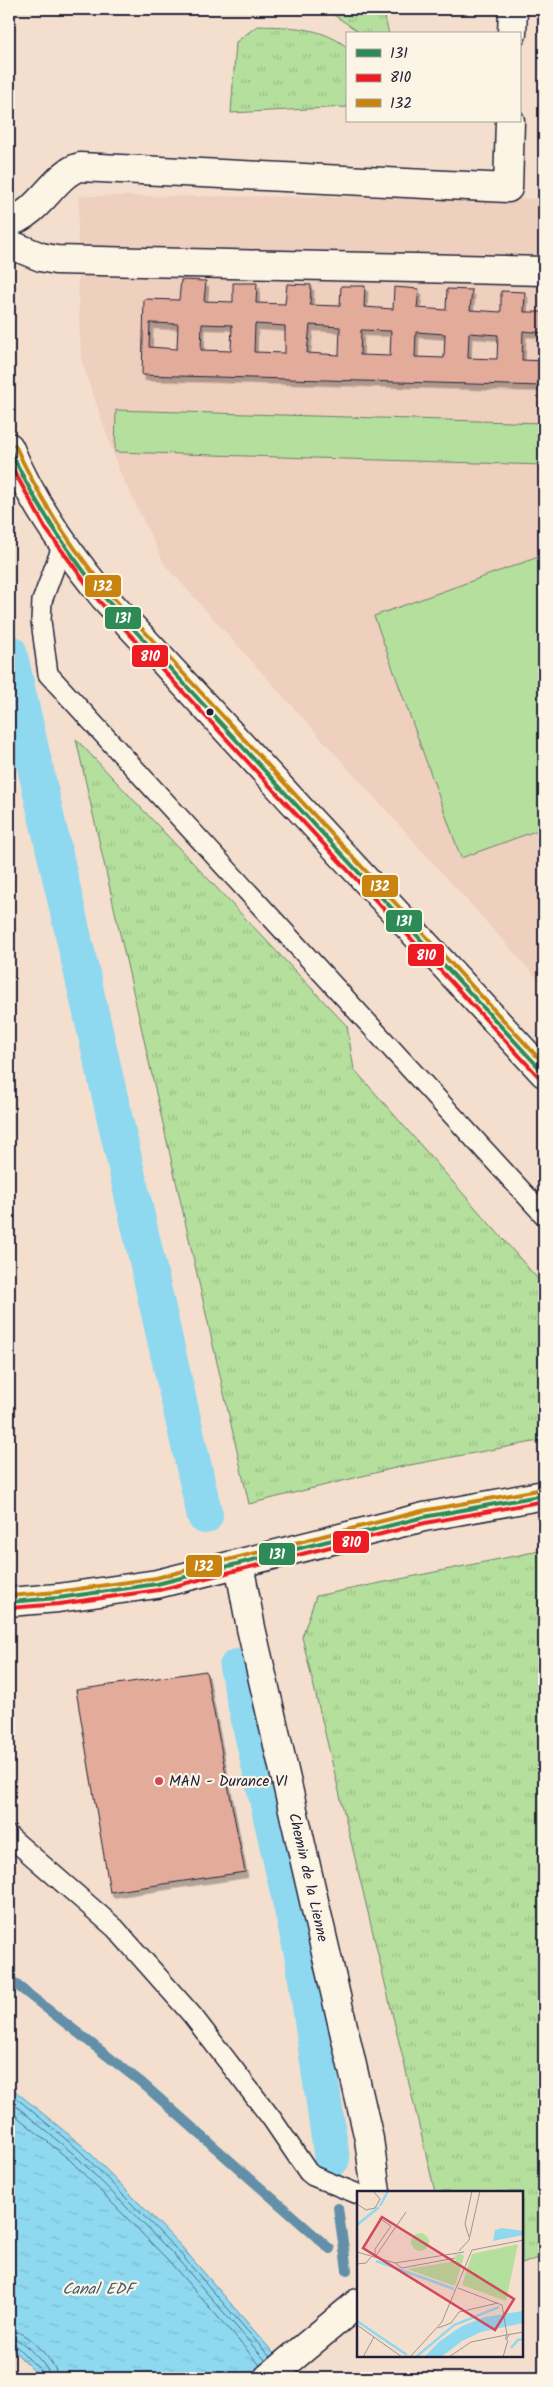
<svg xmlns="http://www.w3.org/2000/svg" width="553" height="2387" viewBox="0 0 553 2387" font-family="Kalam,sans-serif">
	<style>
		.built { fill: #efcfbe }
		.grass { fill: url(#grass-tufts); stroke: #6c806c }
		.park { fill: #b5df9c; stroke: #6c806c }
		.water { fill: url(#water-ripples); stroke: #6390a8 }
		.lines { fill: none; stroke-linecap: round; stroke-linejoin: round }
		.shore { stroke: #4e6b83; stroke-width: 1 }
		.stream { stroke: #6390a8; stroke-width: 10 }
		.canal { stroke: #8fd9f0; stroke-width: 36 }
		.building { fill: #e3ab9a; stroke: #22223b; fill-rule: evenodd; filter: url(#shadow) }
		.lane-casing { stroke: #22223b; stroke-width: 22 }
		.street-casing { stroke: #22223b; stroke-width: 31 }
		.secondary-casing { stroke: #22223b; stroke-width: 31 }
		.lane { stroke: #fcf5e5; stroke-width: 19 }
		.street { stroke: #fcf5e5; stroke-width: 28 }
		.secondary { stroke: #fcf5e5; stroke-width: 28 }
		.bus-1-casing { stroke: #fcf5e5; stroke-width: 8 }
		.bus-2-casing { stroke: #fcf5e5; stroke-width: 8 }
		.bus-3-casing { stroke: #fcf5e5; stroke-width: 8 }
		.bus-1 { stroke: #2e8b57; stroke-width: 4 }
		.bus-2 { stroke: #ed1c24; stroke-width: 4 }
		.bus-3 { stroke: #c8840f; stroke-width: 4 }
		.bus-dot { fill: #22223b; stroke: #fcf5e5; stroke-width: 2 }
		.poi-dot { fill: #d1495b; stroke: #fcf5e5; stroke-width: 2 }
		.labels { text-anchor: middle; stroke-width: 4.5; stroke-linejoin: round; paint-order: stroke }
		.poi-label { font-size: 15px; fill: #22223b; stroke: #fcf5e5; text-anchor: start }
		.street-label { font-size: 15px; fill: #22223b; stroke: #fcf5e5 }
		.water-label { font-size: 16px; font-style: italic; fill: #435971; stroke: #fcf5e5 }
		.inset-river { fill: none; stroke: #8fd9f0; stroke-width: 2.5 }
		.inset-road { fill: none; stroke: #a09393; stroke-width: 1 }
		.view { fill: #d1495b; fill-opacity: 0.15; stroke: #d1495b; stroke-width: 2.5 }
		.inset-edge { fill: none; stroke: #22223b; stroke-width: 2.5 }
		.line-badge { stroke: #fcf5e5; stroke-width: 2 }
		.badge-label { font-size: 14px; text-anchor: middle; font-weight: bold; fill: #fff }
	</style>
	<defs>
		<pattern id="grass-tufts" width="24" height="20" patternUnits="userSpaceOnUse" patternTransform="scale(1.25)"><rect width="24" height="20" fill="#b5df9c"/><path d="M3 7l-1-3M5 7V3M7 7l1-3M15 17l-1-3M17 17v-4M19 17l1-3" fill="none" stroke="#9bbf87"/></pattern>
		<pattern id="water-ripples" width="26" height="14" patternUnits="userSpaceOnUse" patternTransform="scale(1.25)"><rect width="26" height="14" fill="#8fd9f0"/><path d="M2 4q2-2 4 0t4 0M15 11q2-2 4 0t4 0" fill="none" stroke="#7bbacf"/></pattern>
		<filter id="shadow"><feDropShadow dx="3" dy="5.5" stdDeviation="0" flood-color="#0004"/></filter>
	</defs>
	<rect width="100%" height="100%" fill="#f4dfce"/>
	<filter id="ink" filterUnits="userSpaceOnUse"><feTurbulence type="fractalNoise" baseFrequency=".02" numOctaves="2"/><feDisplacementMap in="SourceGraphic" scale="10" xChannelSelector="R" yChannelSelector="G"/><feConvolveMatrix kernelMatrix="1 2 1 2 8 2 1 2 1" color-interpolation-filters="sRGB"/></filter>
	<g filter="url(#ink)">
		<path class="built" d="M79,196l392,1 73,2v787l-379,-421 -46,-95 -38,-111 -4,-98z"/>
		<path class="grass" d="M325,9h58l6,25h-27z
			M257,26c33,1 62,0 90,21v60l-116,6 5,-71z
			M76,739l271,287 7,43 190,217v154l-145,27 -150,37z
			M544,1550v706l-22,8v-72h-87l-133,-555 14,-41z"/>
		<path class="park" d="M116,410l428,13v42l-429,-13z
			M544,555v273l-83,30 -87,-242z"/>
		<path class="water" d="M9,2086l75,61 97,99 114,132h-254l-32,-32z"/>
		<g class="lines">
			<path class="shore" d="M9,2092l71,59 97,99 93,107
				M9,2100l67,56 97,98 93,107
				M9,2110l62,51 96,98 93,106
				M9,2329c15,0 49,34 49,49
				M9,2336c11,1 41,31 42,42
				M9,2343l5,1 29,29 1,5"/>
			<path class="stream" d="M9,1979l133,104 188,166
				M338,2208l9,62"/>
			<path class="canal" d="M9,652l196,864
				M237,1667l66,291 29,201"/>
		</g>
		<path class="building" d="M181,280l25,1 -2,20 29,1v-19h24l-1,20 29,1 2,-20 24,1 -1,20 30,1 1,-20h24l-1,21 29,2 1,-22 25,2 -2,19 29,2 1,-21 25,1 -2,20 31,2v-21l24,1 -1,20h20v21l-21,-2 -1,29 22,1v25l-402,-11 2,-76 35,1zM150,323l28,1 -1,25 -28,-2zM202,324l30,1 -1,26 -30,-1zM255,324l30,2v27l-31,-1zM310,325l30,2 -1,28 -32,-2zM361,330l30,1 -1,25 -30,-1zM416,332l29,2 -1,24 -29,-1zM469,333l29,2 -1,24 -29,-1z
			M206,1671l39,201 -135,20 -34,-202z"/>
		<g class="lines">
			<g class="lane-casing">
				<path id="lane" d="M63,544l-21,57 -1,20 7,53 496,541
					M9,1836l106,92 77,87 80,104 36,53 5,4 45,18"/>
			</g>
			<g class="street-casing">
				<path id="street" d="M512,34l1,-25
					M9,222c31,-9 46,-49 71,-55l428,21 2,-67
					M9,244l32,13 15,3 488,11"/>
			</g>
			<g class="secondary-casing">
				<g id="secondary">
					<path d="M9,447c22,55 58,105 95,150l440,476"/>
					<path id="s1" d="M239,1564l12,64 118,511 7,53"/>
					<path d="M9,1602l49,-4 99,-14 267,-67 120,-22"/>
					<path d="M268,2378l90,-75"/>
				</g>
			</g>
			<use href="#lane" class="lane"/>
			<use href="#street" class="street"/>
			<use href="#secondary" class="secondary"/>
			<g class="bus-1-casing">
				<path id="bus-1" d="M9,447c24,55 57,103 95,150l440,476
					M9,1602l49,-4 99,-14 267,-67 120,-22"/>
			</g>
			<g class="bus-2-casing">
				<path id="bus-2" d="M9,462l37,67 53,72 440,476
					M10,1608l49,-4 100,-14 266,-67 119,-22"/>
			</g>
			<g class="bus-3-casing">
				<path id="bus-3" d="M15,445c24,54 56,102 94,148l435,471
					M9,1596l48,-4 99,-14 266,-67 121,-22"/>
			</g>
			<use href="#bus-1" class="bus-1"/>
			<use href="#bus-2" class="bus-2"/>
			<use href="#bus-3" class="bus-3"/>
		</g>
	</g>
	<circle class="bus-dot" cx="210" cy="712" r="4.5"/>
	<circle class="poi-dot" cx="159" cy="1781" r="5"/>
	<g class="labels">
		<g class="poi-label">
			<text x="169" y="1786">MAN - Durance VI</text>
		</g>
		<g class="street-label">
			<text dy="5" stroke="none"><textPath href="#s1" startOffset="321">Chemin de la Lienne</textPath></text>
		</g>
		<g class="water-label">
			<text x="98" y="2294">Canal EDF</text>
		</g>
	</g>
	<g transform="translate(357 2191)">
		<rect width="166" height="166" fill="#f4dfce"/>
		<path d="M161,53l-12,57 -44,-16 10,-31zM104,63l3,2 -9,30 -48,-17 49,-8 -1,-6z" fill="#b5df9c"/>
		<path d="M54 51a9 9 0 1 1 18 0a9 9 0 1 1-18 0Z" fill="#b5df9c"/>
		<path d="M145,37l21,3v4l-30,6 2,-11zM166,120v12l-42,9 -19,9 -21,16h-17l16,-16 22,-15 23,-9z" fill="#8fd9f0"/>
		<path class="inset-river" d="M23,15l8,-15M0,34l22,-18M19,70l78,28M0,130l50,34M154,157l7,-8 6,-1M59,166l38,-32 45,-18"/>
		<path class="inset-road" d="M0,13l9,6 9,-2 5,-9 -7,-8M112,46l-4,-13 7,-33M102,60l10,-11 11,-49M0,61l38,11 69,-11M18,65v-7l16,-23 -12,-8M18,66l31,-45M38,72l7,5 53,-10M0,73l9,-1 5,-6M101,97l44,17 5,30M0,134l45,32M81,137l13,-5 8,-11 39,-9M152,144l-3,5v-5l18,-3M6,166l11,-20M53,166l32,-35 30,-72 52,-10M92,166l22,-15 35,-7M146,166l5,-17"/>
		<path class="view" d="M25,26l132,82 -19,31 -132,-82z"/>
		<rect width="166" height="166" class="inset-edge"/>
	</g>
	<g class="line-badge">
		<rect x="84" y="574" width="38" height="24" rx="5" fill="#c8840f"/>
		<rect x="104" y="606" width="38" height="24" rx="5" fill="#2e8b57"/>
		<rect x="131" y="644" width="38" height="24" rx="5" fill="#ed1c24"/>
		<rect x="361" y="874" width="38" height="24" rx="5" fill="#c8840f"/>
		<rect x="385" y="909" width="38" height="24" rx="5" fill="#2e8b57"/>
		<rect x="407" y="943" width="38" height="24" rx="5" fill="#ed1c24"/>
		<rect x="332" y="1530" width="38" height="24" rx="5" fill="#ed1c24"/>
		<rect x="258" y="1542" width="38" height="24" rx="5" fill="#2e8b57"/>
		<rect x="185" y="1554" width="38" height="24" rx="5" fill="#c8840f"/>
	</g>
	<g class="badge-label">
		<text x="103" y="591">132</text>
		<text x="123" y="623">131</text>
		<text x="150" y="661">810</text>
		<text x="380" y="891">132</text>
		<text x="404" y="926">131</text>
		<text x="426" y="960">810</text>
		<text x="351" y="1547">810</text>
		<text x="277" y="1559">131</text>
		<text x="204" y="1571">132</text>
	</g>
	<rect width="553" height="2387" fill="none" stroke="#fcf5e5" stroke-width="30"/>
	<rect x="15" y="15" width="523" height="2357" fill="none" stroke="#22223b" stroke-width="2" filter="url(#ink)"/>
	<rect x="346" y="32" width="175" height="90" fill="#fcf5e5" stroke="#a5a1a1"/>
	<rect x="356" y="49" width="25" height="8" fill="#2e8b57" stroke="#a5a1a1"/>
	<text x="390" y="58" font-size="15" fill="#22223b">131</text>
	<rect x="356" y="74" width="25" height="8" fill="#ed1c24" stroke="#a5a1a1"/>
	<text x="390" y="82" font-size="15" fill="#22223b">810</text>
	<rect x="356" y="99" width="25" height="8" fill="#c8840f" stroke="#a5a1a1"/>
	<text x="390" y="108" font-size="15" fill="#22223b">132</text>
</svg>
